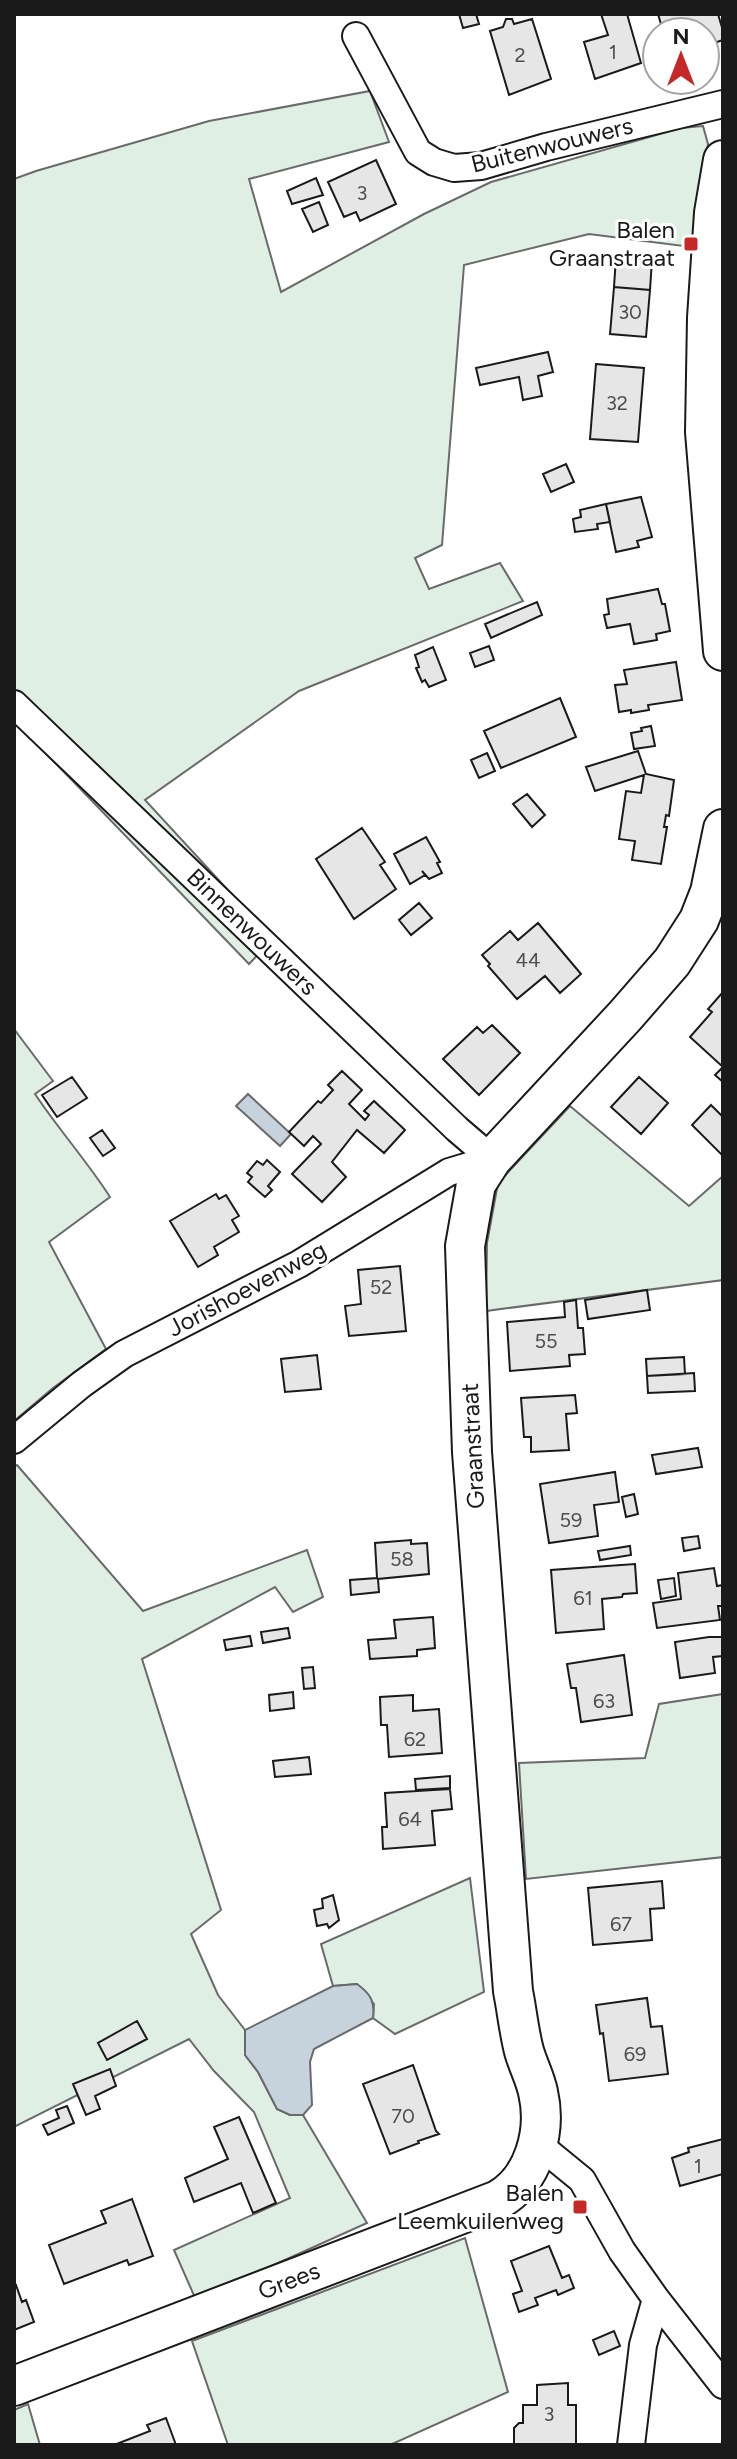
<svg xmlns="http://www.w3.org/2000/svg" width="737" height="2459" viewBox="0 0 737 2459" font-family="Figtree,sans-serif">
	<style>
		.green { fill: #e0efe3; stroke: #6a6a6a; stroke-width: 2 }
		.water { fill: #c6d2dc; stroke: #6a6a6a; stroke-width: 2 }
		.building { fill: #e6e6e6; stroke: #1a1a1a; stroke-width: 2 }
		.lines { fill: none; stroke-linecap: round; stroke-linejoin: round }
		.street-casing { stroke: #1a1a1a; stroke-width: 30 }
		.secondary-casing { stroke: #1a1a1a; stroke-width: 42 }
		.street { stroke: #fff; stroke-width: 26 }
		.secondary { stroke: #fff; stroke-width: 38 }
		.poi-dot { fill: #c62828; stroke: #fff; stroke-width: 3 }
		.labels { text-anchor: middle; stroke-width: 6; stroke-linejoin: round; paint-order: stroke }
		.number-label { font-size: 20px; fill: #4d4d4d }
		.street-label { font-size: 24px; fill: #1a1a1a; stroke: #fff }
		.poi-label { font-size: 24px; fill: #1a1a1a; stroke: #fff; text-anchor: end }
	</style>
	<rect width="100%" height="100%" fill="#fff"/>
	<path class="green" d="M370,91l19,51 -140,37 32,113 143,-78 67,-32 190,-54 22,-2 5,18 -17,103 -102,-13 -125,31 -22,280 -27,13 14,31 71,-26 23,38 -224,90 -154,109 128,139 -24,25 -235,-244v-541l22,-8 173,-50z
		M14,1029l39,52 -18,13c24,36 52,67 75,103l-61,45 57,107 -53,39 -39,33z
		M570,1106l119,100 34,-30v104l-237,31 1,-68 11,-60z
		M17,1465l126,146 164,-61 16,47 -30,15 -18,-25 -133,72 79,251 -30,24 27,61 27,35v25l13,17 19,37 13,6h13l64,108 -171,77 -22,-50 116,-52 -36,-86 -40,-41 -25,-32 -175,88v-660z
		M723,1694v163l-197,22 -7,-116 126,-5 14,-54z
		M470,1878l14,114 -89,42 -22,-16 1,-14 -17,-20 -24,2 -12,-42z
		M465,2238l43,154 -118,53h-162l-36,-104z
		M28,2404l12,41h-26v-35z"/>
	<path class="water" d="M248,1094l43,40 -11,12 -44,-40z
		M357,1984c14,10 18,18 16,34l-59,31 -4,13 2,43 -9,10h-13l-13,-6 -19,-37 -13,-17v-25l88,-44z"/>
	<path class="building" d="M459,14h17l3,10 -16,4z
		M601,14h26l14,49 -46,16 -11,-37 24,-7z
		M658,14h60l5,17v9l-18,6v-14h-11l-3,-10 -28,9z
		M506,19h6l2,5 18,-5 19,60 -42,16 -19,-64 13,-4z
		M376,160l20,44 -36,17 -4,-9 -12,5 -16,-35z
		M316,178l7,17 -31,9 -5,-13z
		M319,202l9,23 -15,7 -11,-23z
		M616,257l36,3 -2,30 -36,-3z
		M614,287l36,3 -4,47 -36,-3z
		M548,352l5,20 -15,4 4,20 -19,4 -4,-23 -39,8 -4,-17z
		M596,364l48,4 -6,74 -48,-3z
		M566,464l8,18 -23,10 -8,-18z
		M641,497l11,40 -15,4 2,6 -23,5 -10,-48z
		M606,504l4,18 -13,2 1,5 -23,3 -2,-13 8,-2 -1,-7z
		M658,589l4,15h3l5,27 -14,3 1,6 -23,4 -4,-20 -23,4 -3,-13 5,-1 -2,-15z
		M537,602l5,13 -51,23 -6,-14z
		M489,646l5,14 -19,7 -5,-14z
		M433,647l13,33 -17,7 -4,-7 -3,2 -6,-14 3,-1 -4,-12z
		M676,662l6,38 -34,5 1,5 -18,3v-3l-12,2 -4,-27 12,-1 -3,-14z
		M560,698l16,39 -75,31 -17,-37z
		M651,726l4,20 -21,3 -3,-16 11,-2 -1,-3z
		M638,751l8,23 28,6 -5,36 -3,-1 -2,12h3l-6,37 -29,-4 3,-19 -16,-2 7,-48 15,2 3,-18 -49,16 -9,-24z
		M487,753l8,18 -16,7 -8,-18z
		M527,794l18,21 -13,12 -19,-23z
		M362,828l23,34 -5,3 16,24 -42,30 -38,-60z
		M426,837l14,25 -3,1 5,10 -13,6 -7,-8 3,4 -15,9 -16,-30z
		M419,903l13,15 -21,17 -12,-15z
		M538,923l43,51 -21,19 -15,-17 -28,23 -29,-33 2,-2 -8,-9 28,-24 8,9z
		M723,992v90l-8,-7 8,-8 -33,-30 22,-25 -4,-3z
		M492,1025l28,28 -41,42 -36,-36 34,-32 6,6z
		M342,1071l20,19 -13,14 16,16 4,-5 -5,-4 10,-10 31,29 -21,23 -27,-23 -25,32 14,15 -24,25 -30,-28 29,-30 -8,-8 -9,10 -15,-14 29,-31 3,2 12,-13 -5,-5z
		M72,1077l15,21 -30,19 -15,-22z
		M639,1077l29,26 -27,31 -30,-27z
		M711,1105l12,12 -1,38 -30,-30z
		M102,1130l13,18 -12,8 -13,-18z
		M267,1160l13,12 -12,14 4,4 -7,7 -17,-15 4,-5 -5,-4 10,-12 6,4z
		M216,1194l3,5 7,-4 13,21 -7,4 7,12 -25,15 4,8 -20,12 -28,-46z
		M400,1266l6,65 -57,5 -4,-30 16,-2 -3,-34z
		M647,1290l3,20 -62,9 -3,-19z
		M576,1300l2,28h5l2,26 -16,1 1,11 -60,5 -3,-49 58,-5 -1,-15z
		M317,1355l4,34 -36,3 -4,-33z
		M684,1357l1,17 -38,2 -1,-17z
		M694,1373l1,18 -47,2 -1,-17z
		M575,1395l2,18 -11,1 3,36 -38,2v-15h-7l-3,-39z
		M698,1448l4,19 -46,7 -4,-19z
		M615,1472l4,30 -25,3 4,31 -49,7 -9,-59z
		M634,1494l4,20 -12,3 -4,-20z
		M698,1536l2,12 -16,3 -2,-13z
		M411,1540v4l16,-1 2,31 -51,5 1,13 -28,3 -1,-15 27,-2 -2,-35z
		M630,1546l1,9 -31,5 -2,-9z
		M635,1564l2,29 -14,1 -1,3 -20,2 2,30 -48,4 -5,-63z
		M714,1568l3,18 6,-1v21h-5l2,14 -63,8 -4,-25 28,-4 -3,-26z
		M674,1578l2,18 -15,3 -3,-19z
		M433,1617l2,31 -18,2v6l-47,3 -2,-19 28,-2 -2,-18z
		M288,1628l2,10 -27,5 -2,-11z
		M250,1636l2,10 -26,4 -2,-10z
		M709,1637h13l1,19 -10,1 2,16 -35,5 -5,-36z
		M624,1655l8,60 -51,7 -5,-34h-5l-4,-24z
		M313,1667l2,21 -11,1 -2,-21z
		M293,1692l1,16 -24,3 -1,-16z
		M413,1695v16l26,-2 3,44 -53,4 -2,-32h-6l-1,-28z
		M309,1757l2,17 -36,3 -2,-16z
		M450,1776v12l-34,2 -1,-11z
		M450,1789l2,20 -20,2 3,34 -52,4 -1,-22h5l-2,-34z
		M662,1881l2,27 -14,1 2,31 -59,5 -5,-57z
		M333,1895l6,25 -10,8 -2,-4 -10,2 -3,-16 9,-2 -1,-9z
		M647,1998l4,29 11,-1 6,48 -59,7 -6,-48 -3,1 -4,-29z
		M137,2021l10,18 -40,21 -9,-17z
		M413,2065l23,66 3,3 -21,7 1,2 -29,11 -27,-70z
		M110,2069l6,17 -21,10 5,13 -14,6 -13,-31z
		M67,2106l7,17 -26,12 -5,-10 16,-7 -3,-8z
		M239,2117l37,86 -23,10 -12,-30 -47,19 -9,-24 43,-19 -14,-32z
		M723,2139v35l-43,12 -8,-28 17,-6 -1,-4z
		M132,2199l21,57 -24,9 -2,-5 -63,24 -15,-39 57,-22 -5,-12z
		M549,2246l13,32 7,-3 5,13 -16,7 -2,-5 -21,8 3,7 -19,7 -6,-18 9,-3 -11,-30z
		M16,2285l6,17 4,-2 8,22 -20,8v-44z
		M614,2331l6,15 -21,9 -6,-15z
		M568,2383v22h8v40h-62v-17l5,-5h4v-18h14v-20z
		M166,2418l10,27h-62l36,-14 -3,-6z"/>
	<g class="lines">
		<g class="street-casing">
			<path id="street" d="M356,36l62,116 16,10 20,6 27,-2 65,-19 177,-43
				M14,704l443,425 35,30 -43,13 -150,92 -175,90 -42,30 -68,56
				M538,2144l44,36 40,71 34,48 67,86
				M631,2445l12,-100 13,-46"/>
		</g>
		<g class="secondary-casing">
			<path id="secondary" d="M723,160l-9,53 -7,105 -2,114 18,219
				M14,2386l484,-186c36,-20 49,-69 40,-108 -3,-14 -10,-27 -14,-41 -5,-19 -7,-40 -11,-60l-41,-539 -7,-206 11,-62 16,-25 133,-143 47,-54 27,-42 11,-28 13,-63"/>
		</g>
		<use href="#street" class="street"/>
		<use href="#secondary" class="secondary"/>
	</g>
	<g class="poi-dot">
		<rect x="683" y="236" width="16" height="16" rx="4"/>
		<rect x="572" y="2199" width="16" height="16" rx="4"/>
	</g>
	<g class="labels">
		<g class="number-label">
			<text x="613" y="59">1</text>
			<text x="520" y="62">2</text>
			<text x="362" y="200">3</text>
			<text x="630" y="319">30</text>
			<text x="617" y="410">32</text>
			<text x="528" y="967">44</text>
			<text x="381" y="1294">52</text>
			<text x="546" y="1348">55</text>
			<text x="571" y="1527">59</text>
			<text x="402" y="1566">58</text>
			<text x="583" y="1605">61</text>
			<text x="604" y="1708">63</text>
			<text x="415" y="1746">62</text>
			<text x="410" y="1826">64</text>
			<text x="621" y="1931">67</text>
			<text x="635" y="2061">69</text>
			<text x="403" y="2123">70</text>
			<text x="698" y="2173">1</text>
			<text x="549" y="2421">3</text>
		</g>
		<g class="street-label">
			<text transform="translate(552 145) rotate(-14)" y="8">Buitenwouwers</text>
			<text transform="translate(252 932) rotate(44)" y="8">Binnenwouwers</text>
			<text transform="translate(247 1289) rotate(-28)" y="8">Jorishoevenweg</text>
			<text transform="translate(473 1446) rotate(-93)" y="8">Graanstraat</text>
			<text transform="translate(289 2281) rotate(-21)" y="8">Grees</text>
		</g>
		<g class="poi-label">
			<text x="675" y="238">Balen<tspan x="675" dy="28">Graanstraat</tspan></text>
			<text x="564" y="2201">Balen<tspan x="564" dy="28">Leemkuilenweg</tspan></text>
		</g>
	</g>
	<rect width="737" height="2459" fill="none" stroke="#1a1a1a" stroke-width="32"/>
	<g transform="translate(681 56)"><circle r="38" fill="#ffffff" stroke="#a3a3a3" stroke-width="2"/>
	<path d="M0-6L14 30L0 20L-14 30Z" fill="#c62828"/>
	<text y="-12" font-size="22" font-weight="bold" text-anchor="middle" fill="#1a1a1a">N</text>
	</g>
</svg>
